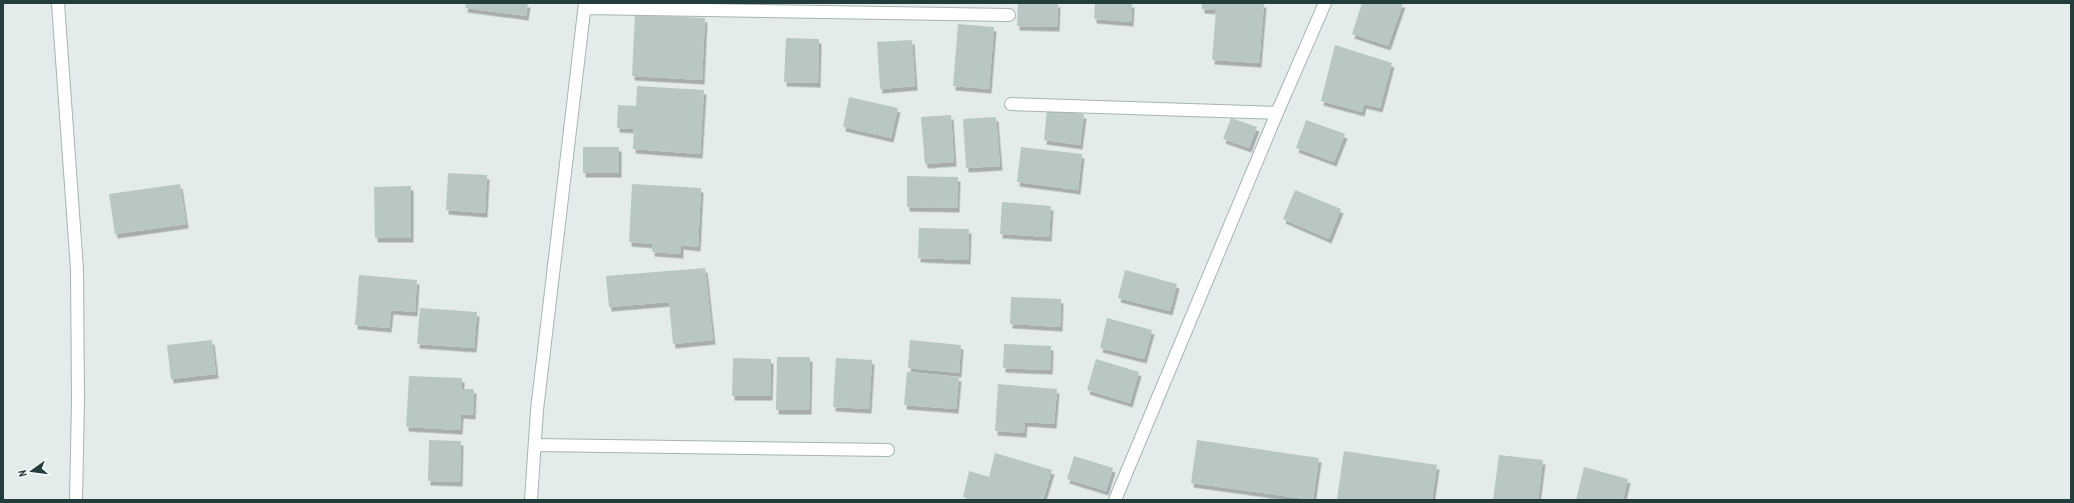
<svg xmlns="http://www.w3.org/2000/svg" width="2074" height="503" viewBox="0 0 2074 503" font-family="'PT Sans Narrow',sans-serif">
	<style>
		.building { fill: #b8c7c4; filter: url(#shadow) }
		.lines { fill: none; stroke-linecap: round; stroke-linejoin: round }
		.minor-casing { stroke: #a6b4b2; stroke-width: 14 }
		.minor { stroke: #fff; stroke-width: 12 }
	</style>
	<defs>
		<filter id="shadow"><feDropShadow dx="2.5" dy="4.5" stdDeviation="0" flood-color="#0004"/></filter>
	</defs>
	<rect width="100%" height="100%" fill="#e3ecea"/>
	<path class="building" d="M466,3h62l-2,13 -61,-8z
		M1018,3h40l-1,24 -40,-1z
		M1095,3h37l-1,19 -37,-3z
		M1202,3h62l-5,60 -47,-3 4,-50 -14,-1z
		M1362,3h41l-15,43 -36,-12z
		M635,15l70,3 -3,62 -70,-4z
		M958,24l36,3 -5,62 -36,-3z
		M786,38l33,1 -1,44 -34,-1z
		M912,40l3,46 -35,3 -3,-47z
		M1335,45l57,18 -12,45 -16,-4 -2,8 -41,-11z
		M637,86l67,4 -4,64 -67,-5 1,-20 -17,-1 1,-23 18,1z
		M849,97l49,11 -7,30 -48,-11z
		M1047,109l37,5 -4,31 -36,-5z
		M951,115l3,47 -29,2 -4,-47z
		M996,117l4,49 -34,2 -3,-49z
		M1231,118l26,9 -8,21 -26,-9z
		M1306,120l39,14 -11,28 -38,-14z
		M583,147h36v26h-36z
		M1021,147l61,7 -4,36 -61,-8z
		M448,173l39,2 -2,38 -39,-3z
		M907,176l51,1 -1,31 -50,-1z
		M180,184l6,40 -71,10 -6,-40z
		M632,184l69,4 -3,59 -17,-2v9l-29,-2 1,-8 -24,-2z
		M411,186v52h-36l-1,-51z
		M1295,190l46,19 -12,30 -46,-20z
		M1002,202l49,4 -2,31 -49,-3z
		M919,228l50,1 -1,31 -50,-2z
		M705,268l8,72 -40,4 -4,-42 -60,5 -3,-31z
		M1125,270l52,14 -7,27 -52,-13z
		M359,275l58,5 -2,32 -24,-2 -2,18 -34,-3z
		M1011,297l50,2 -1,28 -50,-3z
		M420,308l57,4 -3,36 -57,-4z
		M1107,318l45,12 -8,29 -44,-11z
		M212,340l4,34 -45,5 -4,-34z
		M910,340l51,5 -2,28 -51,-5z
		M1004,344l47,2 -1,24 -47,-2z
		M777,357h33l-1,53h-33z
		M733,358l38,1 -1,37h-38z
		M836,358l36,2 -3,49 -36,-2z
		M1096,359l43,13 -9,31 -43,-13z
		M907,372l52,5 -3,32 -52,-4z
		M409,376l53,2v11h12l-1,26 -12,-1 -1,16 -54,-3z
		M998,384l59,5 -3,35 -29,-2 -1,11 -29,-2z
		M429,440l32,1 -1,41 -32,-1z
		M1197,440l122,18 -6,42 -122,-17z
		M1344,451l93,14 -5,35 -95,-1z
		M995,453l57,17 -9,30h-70l-10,-3 6,-26 20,6z
		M1499,455l44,5 -5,40h-45z
		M1074,456l39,12 -7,23 -39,-12z
		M1584,467l44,12 -5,21h-47z"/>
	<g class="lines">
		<g class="minor-casing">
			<path id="minor" d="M58,3l19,266 1,131 -2,100
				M585,8l424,7
				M1011,104l266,9
				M535,445l353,5
				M531,500l6,-90 48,-407
				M1115,500l162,-387 48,-110"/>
		</g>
		<use href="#minor" class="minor"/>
	</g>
	<rect width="2074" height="503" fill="none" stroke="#233c3c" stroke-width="8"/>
	<g transform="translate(32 471) rotate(256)" stroke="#f3f9f7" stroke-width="3" paint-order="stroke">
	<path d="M0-3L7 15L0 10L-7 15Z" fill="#233c3c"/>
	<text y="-6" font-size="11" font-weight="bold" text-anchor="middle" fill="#233c3c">N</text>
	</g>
</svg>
